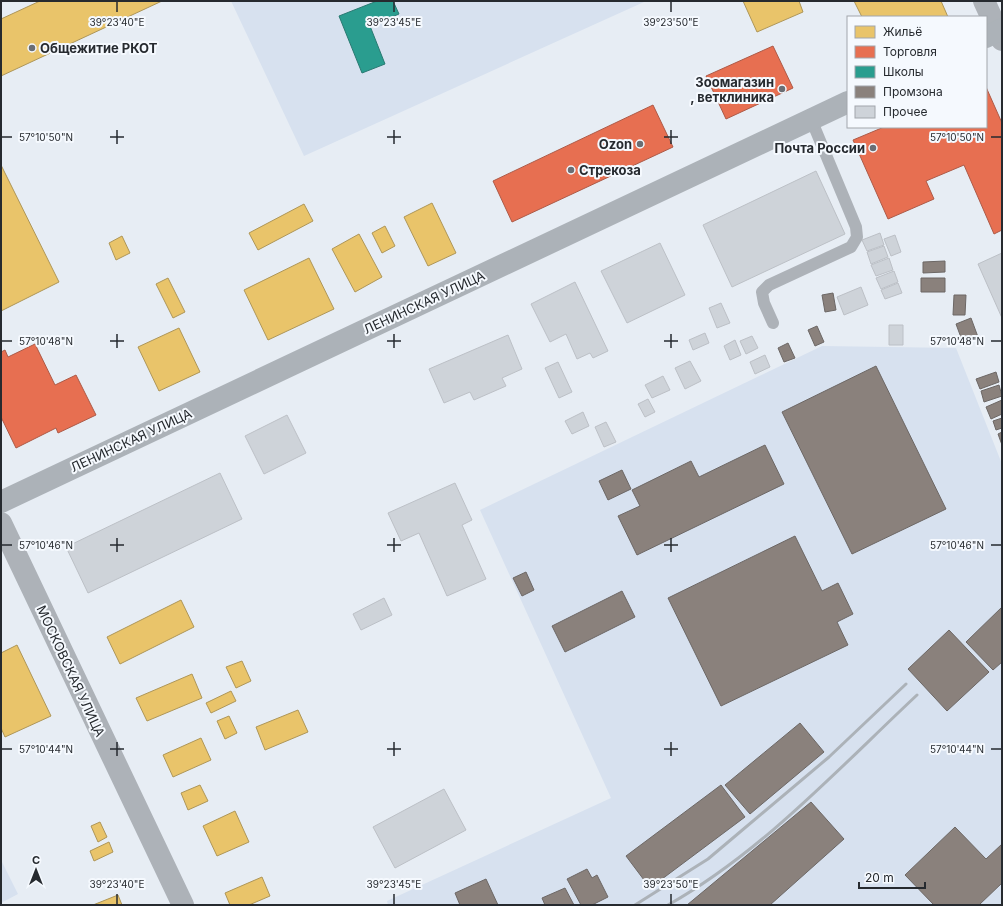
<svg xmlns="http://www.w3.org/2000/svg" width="1003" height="906" viewBox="0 0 1003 906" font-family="Inter,sans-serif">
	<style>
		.built { fill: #d7e1ef }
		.homes { fill: #e9c46a; stroke: #ae9658 }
		.shops { fill: #e76f51; stroke: #ad5a47 }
		.schools { fill: #2a9d8f; stroke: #297a72 }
		.industry { fill: #8a817c; stroke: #6c6765 }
		.building { fill: #ced3d9; stroke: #bcc0c6 }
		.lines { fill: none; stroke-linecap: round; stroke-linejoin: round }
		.service { stroke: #adb2b8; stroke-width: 12 }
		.minor { stroke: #adb2b8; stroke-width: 22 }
		.secondary { stroke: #acb2b8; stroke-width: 22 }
		.rail { stroke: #acb2b8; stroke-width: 3 }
		.ticks { fill: none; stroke: #262a2f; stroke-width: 1.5 }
		.poi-dot { fill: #6a6e74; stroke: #f5f9fe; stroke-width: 1.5 }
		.labels { text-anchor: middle; stroke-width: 4; stroke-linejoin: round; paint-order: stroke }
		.poi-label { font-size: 13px; font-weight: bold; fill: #262a2f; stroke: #f5f9fe; text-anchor: end }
		.street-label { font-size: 13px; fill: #262a2f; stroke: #f5f9fe }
		.ticks-label { font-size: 10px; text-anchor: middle; fill: #262a2f; stroke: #f5f9fe; stroke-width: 4; stroke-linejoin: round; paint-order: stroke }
	</style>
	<rect width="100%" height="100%" fill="#e7edf4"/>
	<path class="built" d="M231,1h412l1,1 -340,154z
		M822,346l134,2 46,116v441h-614l-1,-4 224,-103 -131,-288z
		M1,860l17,34 -17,9z"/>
	<path class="homes" d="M40,1h122l-161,75v-57z
		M743,1h56l4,11 -46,20z
		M854,1h87l7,16h-86z
		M1,165l58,117 -58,29z
		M432,203l24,50 -28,13 -24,-49z
		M304,204l9,17 -55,29 -9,-17z
		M385,226l10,20 -13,7 -10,-20z
		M359,234l23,43 -27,15 -23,-43z
		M122,236l8,17 -14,7 -7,-17z
		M309,258l25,51 -66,31 -24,-50z
		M168,278l17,34 -12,6 -17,-34z
		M179,328l21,44 -41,19 -21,-44z
		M181,600l13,27 -74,37 -13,-27z
		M17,645l34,71 -46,21 -4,-9v-75z
		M242,661l9,20 -15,7 -10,-21z
		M192,674l10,24 -55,23 -11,-23z
		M231,691l5,10 -25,12 -5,-10z
		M298,710l10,22 -43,18 -9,-23z
		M229,716l8,17 -12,6 -8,-18z
		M201,738l10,22 -38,17 -10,-22z
		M200,785l8,16 -20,9 -7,-17z
		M235,811l14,31 -32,14 -14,-30z
		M100,822l7,15 -9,5 -7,-16z
		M109,842l4,10 -19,9 -4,-10z
		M262,877l8,19 -21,9h-19l-5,-12z
		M118,895l4,10h-29z"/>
	<path class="shops" d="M773,46l20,42 -67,31 -20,-43z
		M986,87l16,36v107l-8,4 -30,-69 -38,16 8,18 -46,20 -35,-79 31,-13h102z
		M653,105l20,42 -161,75 -19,-41z
		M35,344l20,41 21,-10 20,40 -38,18 -2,-5 -40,20 -15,-31v-65l4,-2 3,7z"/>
	<path class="schools" d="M377,1h16l6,13 -29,12 15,38 -23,9 -23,-57z"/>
	<path class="industry" d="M945,261v11l-22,1v-11z
		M921,278h24v14h-24z
		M833,293l3,17 -11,2 -3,-17z
		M954,295h12l-1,20h-12z
		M971,318l7,19 -15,6 -7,-19z
		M817,326l7,16 -9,4 -7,-16z
		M788,343l7,15 -11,4 -6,-14z
		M876,366l70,143 -94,45 -70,-142z
		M996,372l3,10 -19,7 -4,-10z
		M999,385l3,11 -18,6 -3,-11z
		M1002,400v14l-11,5 -5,-12z
		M1002,418v10l-6,2 -3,-9z
		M1002,432v13l-4,-11z
		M765,445l19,39 -147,71 -19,-39 22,-10 -8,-16 59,-29 8,16z
		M622,470l9,19 -23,11 -9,-19z
		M795,536l27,55 16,-8 15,31 -16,8 11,23 -127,61 -53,-108z
		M526,572l8,18 -12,6 -9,-18z
		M622,591l13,26 -70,35 -13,-26z
		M1002,607v55l-9,8 -27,-28z
		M949,630l40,42 -42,39 -39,-42z
		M800,723l24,29 -74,62 -25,-29z
		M721,785l24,32 -95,71 -24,-32z
		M811,802l33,37 -74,66h-83z
		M955,827l31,32 16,-15v39l-23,22h-45l-29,-30z
		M587,869l5,9 5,-3 11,22 -16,8h-11l-14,-26z
		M486,879l12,26h-38l-5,-12z
		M565,888l9,17h-29l-3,-7z"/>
	<path class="building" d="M816,171l29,63 -113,53 -29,-62z
		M880,233l4,12 -17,6 -5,-11z
		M895,235l6,17 -10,4 -7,-17z
		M660,243l25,52 -58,28 -26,-52z
		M884,246l4,11 -17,7 -4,-12z
		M1002,253v65l-24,-54z
		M889,258l4,12 -17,6 -5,-11z
		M894,271l4,11 -17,7 -5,-11z
		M575,282l33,69 -15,7 -3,-5 -13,6 -11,-25 -16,8 -19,-38z
		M898,283l4,10 -17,6 -4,-9z
		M861,287l7,18 -24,10 -7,-18z
		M721,303l9,20 -13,5 -8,-20z
		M889,325h14v20h-14z
		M705,333l4,10 -16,7 -4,-10z
		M508,335l14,34 -20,9 4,8 -32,14 -4,-8 -26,11 -15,-34z
		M752,336l6,12 -12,6 -6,-13z
		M735,340l6,15 -11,5 -6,-14z
		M765,355l5,12 -15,7 -5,-12z
		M690,361l11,20 -16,8 -10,-21z
		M558,362l14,30 -13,6 -14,-30z
		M663,376l7,14 -18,8 -7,-13z
		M648,399l7,13 -10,5 -7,-13z
		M583,412l6,14 -17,8 -7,-13z
		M287,415l19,38 -42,21 -19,-38z
		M606,422l10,20 -12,5 -9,-20z
		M220,473l22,46 -154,74 -22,-46z
		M455,483l17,37 -10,5 24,54 -39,17 -28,-63 -18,8 -13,-28z
		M384,598l8,17 -31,15 -8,-16z
		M444,789l22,41 -71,38 -22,-41z"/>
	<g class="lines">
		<path class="service" d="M773,323l-9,-20 -2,-11 7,-7 82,-38 6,-10 -1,-10 -45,-108"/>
		<path class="minor" d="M984,1l18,39
			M1,523l182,382"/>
		<path class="secondary" d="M986,37l16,-8
			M1,502l847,-400"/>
		<path class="rail" d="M635,905l73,-46 121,-102 77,-73
			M668,905c94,-53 170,-136 249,-210"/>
	</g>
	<path class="ticks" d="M117,2v10M394,2v10M671,2v10M117,130v14M394,130v14M671,130v14M2,137h10M110,137h14M387,137h14M664,137h14M991,137h10M117,334v14M394,334v14M671,334v14M2,341h10M110,341h14M387,341h14M664,341h14M991,341h10M117,538v14M394,538v14M671,538v14M2,545h10M110,545h14M387,545h14M664,545h14M991,545h10M117,742v14M394,742v14M671,742v14M2,749h10M110,749h14M387,749h14M664,749h14M991,749h10M117,894v10M394,894v10M671,894v10"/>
	<g class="poi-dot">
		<circle cx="32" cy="48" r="4"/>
		<circle cx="782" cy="89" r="4"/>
		<circle cx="640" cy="144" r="4"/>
		<circle cx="873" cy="148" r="4"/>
		<circle cx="571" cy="170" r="4"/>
	</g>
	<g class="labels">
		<g class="poi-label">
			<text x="40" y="53" text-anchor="start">Общежитие РКОТ</text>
			<text x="774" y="87">Зоомагазин<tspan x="774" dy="15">, ветклиника</tspan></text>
			<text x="632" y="149">Ozon</text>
			<text x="865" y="153">Почта России</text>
			<text x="579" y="175" text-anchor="start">Стрекоза</text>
		</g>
		<g class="street-label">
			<text transform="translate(424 302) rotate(-25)" y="5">ЛЕНИНСКАЯ УЛИЦА</text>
			<text transform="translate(131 440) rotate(-25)" y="5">ЛЕНИНСКАЯ УЛИЦА</text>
			<text transform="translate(71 671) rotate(65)" y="5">МОСКОВСКАЯ УЛИЦА</text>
		</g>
	</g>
	<g class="ticks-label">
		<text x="117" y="26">39°23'40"E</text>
		<text x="394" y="26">39°23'45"E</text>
		<text x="671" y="26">39°23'50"E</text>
		<text x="46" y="141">57°10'50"N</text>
		<text x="957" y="141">57°10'50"N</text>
		<text x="46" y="345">57°10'48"N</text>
		<text x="957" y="345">57°10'48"N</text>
		<text x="46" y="549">57°10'46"N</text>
		<text x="957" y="549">57°10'46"N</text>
		<text x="46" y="753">57°10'44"N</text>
		<text x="957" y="753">57°10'44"N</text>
		<text x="117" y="888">39°23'40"E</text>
		<text x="394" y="888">39°23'45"E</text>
		<text x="671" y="888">39°23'50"E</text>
	</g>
	<rect width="1003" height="906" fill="none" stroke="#262a2f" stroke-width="4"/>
	<rect x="847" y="16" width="140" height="112" fill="#f5f9fe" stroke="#a2a6ab"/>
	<rect x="855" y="26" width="20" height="12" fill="#e9c46a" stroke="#a2a6ab"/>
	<text x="883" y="36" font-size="12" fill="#262a2f">Жильё</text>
	<rect x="855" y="46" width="20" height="12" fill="#e76f51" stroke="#a2a6ab"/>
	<text x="883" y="56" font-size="12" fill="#262a2f">Торговля</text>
	<rect x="855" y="66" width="20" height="12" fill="#2a9d8f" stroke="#a2a6ab"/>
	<text x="883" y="76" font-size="12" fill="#262a2f">Школы</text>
	<rect x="855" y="86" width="20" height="12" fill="#8a817c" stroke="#a2a6ab"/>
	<text x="883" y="96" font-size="12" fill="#262a2f">Промзона</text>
	<rect x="855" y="106" width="20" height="12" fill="#ced3d9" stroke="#a2a6ab"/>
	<text x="883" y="116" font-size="12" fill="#262a2f">Прочее</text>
	<g transform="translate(36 870)" stroke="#f5f9fe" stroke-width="3" paint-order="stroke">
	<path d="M0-3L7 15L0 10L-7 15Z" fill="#262a2f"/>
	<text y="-6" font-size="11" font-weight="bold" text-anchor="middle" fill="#262a2f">С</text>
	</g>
	<path d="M859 882v6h66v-6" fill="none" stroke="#262a2f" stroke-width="2"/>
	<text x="865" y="882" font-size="12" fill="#262a2f" stroke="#f5f9fe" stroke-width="3" paint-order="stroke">20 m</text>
</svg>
